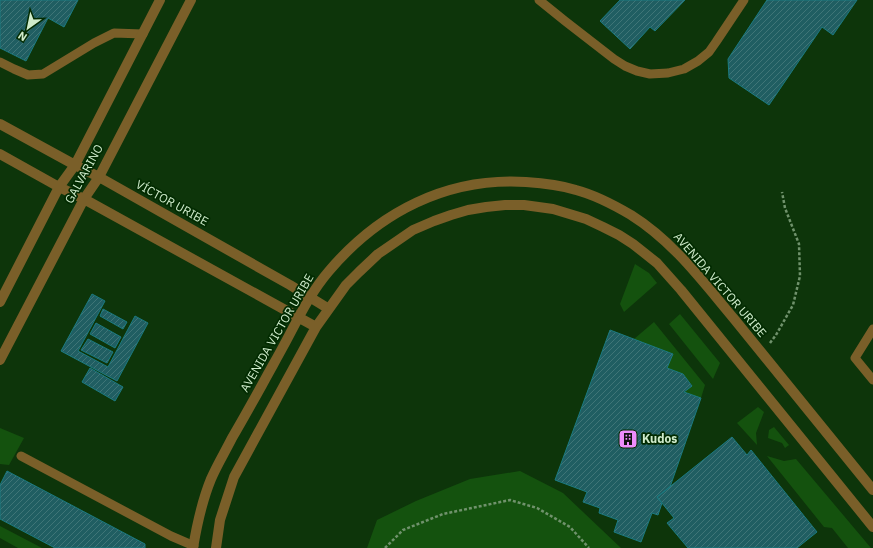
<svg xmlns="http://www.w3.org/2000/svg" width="873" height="548" viewBox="0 0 873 548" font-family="'IBM Plex Sans',sans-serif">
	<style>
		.green { fill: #14520e }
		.building { fill: url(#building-hatch); stroke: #1b7a80 }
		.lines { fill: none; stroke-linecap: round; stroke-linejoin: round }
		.path { stroke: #70926c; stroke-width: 2.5; stroke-dasharray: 3 2; stroke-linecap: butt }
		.service { stroke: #7a5f29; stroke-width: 9 }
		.minor { stroke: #7a5f29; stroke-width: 10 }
		.labels { text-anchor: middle; stroke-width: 3.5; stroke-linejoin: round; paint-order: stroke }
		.street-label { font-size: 12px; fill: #cfebcb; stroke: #022b01 }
		.poi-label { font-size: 12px; font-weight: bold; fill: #cfebcb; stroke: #022b01; text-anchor: start }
	</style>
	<defs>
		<pattern id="building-hatch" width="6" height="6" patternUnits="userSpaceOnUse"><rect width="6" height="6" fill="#205e62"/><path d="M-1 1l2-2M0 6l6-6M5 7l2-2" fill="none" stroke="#3f7577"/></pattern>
	</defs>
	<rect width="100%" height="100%" fill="#0d350a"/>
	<path class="green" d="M635,264l14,9 8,10 -33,29 -4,-8z
		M680,314l40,49 -7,16 -44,-55z
		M654,322l51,63 -4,13 -17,-6 8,-7 -9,-11 -16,-6 6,-14 -39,-15z
		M758,407l6,5 -8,21 1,12 -20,-22z
		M774,427l15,18 -4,3 -3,-5 -14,-5 1,-8z
		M0,428l24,10 -15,27 -9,-1z
		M767,456l17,5 12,-2 75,89h-23l-16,-20 -8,-1z
		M520,471l43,22 58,55h-254l10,-28 39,-19 54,-22z
		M0,526l42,22h-24l-18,-10z"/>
	<path class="building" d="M0,0h78l-14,27 -16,-9 -22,43 -26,-13z
		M620,0h65l-30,31 -5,-4 -20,22 -30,-28z
		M767,0h90l-24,35 -11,-8 -53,78 -40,-27 -1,-19z
		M92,294l13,7 -27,50 30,16 27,-51 13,7 -31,58 -56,-30z
		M103,309l24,13 -4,7 -23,-13z
		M96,323l25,14 -6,11 -25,-14z
		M610,330l63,24 -6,14 16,6 9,12 -8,6 17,6 -31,89 -13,10 5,6 -4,12 -6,-2 -11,29 -27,-10 4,-12 -19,-7 1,-5 -17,-6 4,-10 -32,-12z
		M88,339l25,13 -6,11 -26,-13z
		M90,368l33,19 -8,14 -33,-19z
		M732,437l15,18 4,-5 66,82 -20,16h-109l-21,-25 7,-5 -17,-21z
		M7,471l138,73v4h-90l-55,-29v-34z"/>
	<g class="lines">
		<path class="path" d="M770,343l6,-8 17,-30 7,-29 -1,-32 -14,-36 -3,-16
			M385,548l18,-18 40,-16 67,-14 27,8 33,19 19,21"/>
		<path class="service" d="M539,0l26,21 49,38 11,7 12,5 13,3 18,-1 16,-4 14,-8 11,-9 7,-10 28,-42
			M0,62l14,7 14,6 15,-1 51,-31 20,-10 29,1
			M873,329l-18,29 18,22
			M21,456l150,80 23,10"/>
		<path class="minor" d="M0,124l75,41 24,12 191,108 39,24
			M0,154l59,33 25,12 232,128
			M0,302l59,-115 16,-22 85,-165
			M0,360l84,-161 15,-22 92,-177
			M193,548c4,-24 9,-47 18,-69 6,-14 14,-27 21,-41 10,-17 20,-35 30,-53 7,-13 15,-27 22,-40 14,-26 26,-52 45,-74 50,-59 118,-94 197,-89 16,1 34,3 50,8 19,5 38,15 55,25 43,27 72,67 104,105 46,56 92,113 138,170
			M216,548l4,-28 14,-43 82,-150 30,-42 13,-13 19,-18 35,-24 21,-9 17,-6 17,-5 18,-3 19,-2h19l29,4 33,10 17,8 16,8 14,9 24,19 24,27 192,237"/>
	</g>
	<defs>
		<g id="building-square" transform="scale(1)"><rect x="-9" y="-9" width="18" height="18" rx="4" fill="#ec8cfb" stroke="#022b01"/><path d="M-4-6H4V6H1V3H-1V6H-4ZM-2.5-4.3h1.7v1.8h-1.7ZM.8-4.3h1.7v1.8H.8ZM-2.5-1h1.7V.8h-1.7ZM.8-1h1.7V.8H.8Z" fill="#111"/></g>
	</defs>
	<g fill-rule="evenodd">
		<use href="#building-square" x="628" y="439"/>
	</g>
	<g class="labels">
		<g class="street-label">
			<text transform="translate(84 174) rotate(-61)" y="4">GALVARINO</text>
			<text transform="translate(172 203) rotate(29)" y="4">VÍCTOR URIBE</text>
			<text transform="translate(720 285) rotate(49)" y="4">AVENIDA VICTOR URIBE</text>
			<text transform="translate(277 333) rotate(-60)" y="4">AVENIDA VICTOR URIBE</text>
		</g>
		<g class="poi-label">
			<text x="642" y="443">Kudos</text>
		</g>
	</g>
	<g transform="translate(28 28) rotate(213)" stroke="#022b01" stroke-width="3" paint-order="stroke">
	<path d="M0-3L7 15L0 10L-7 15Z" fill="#cfebcb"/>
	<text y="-6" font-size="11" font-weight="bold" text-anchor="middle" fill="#cfebcb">N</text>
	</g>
</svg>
